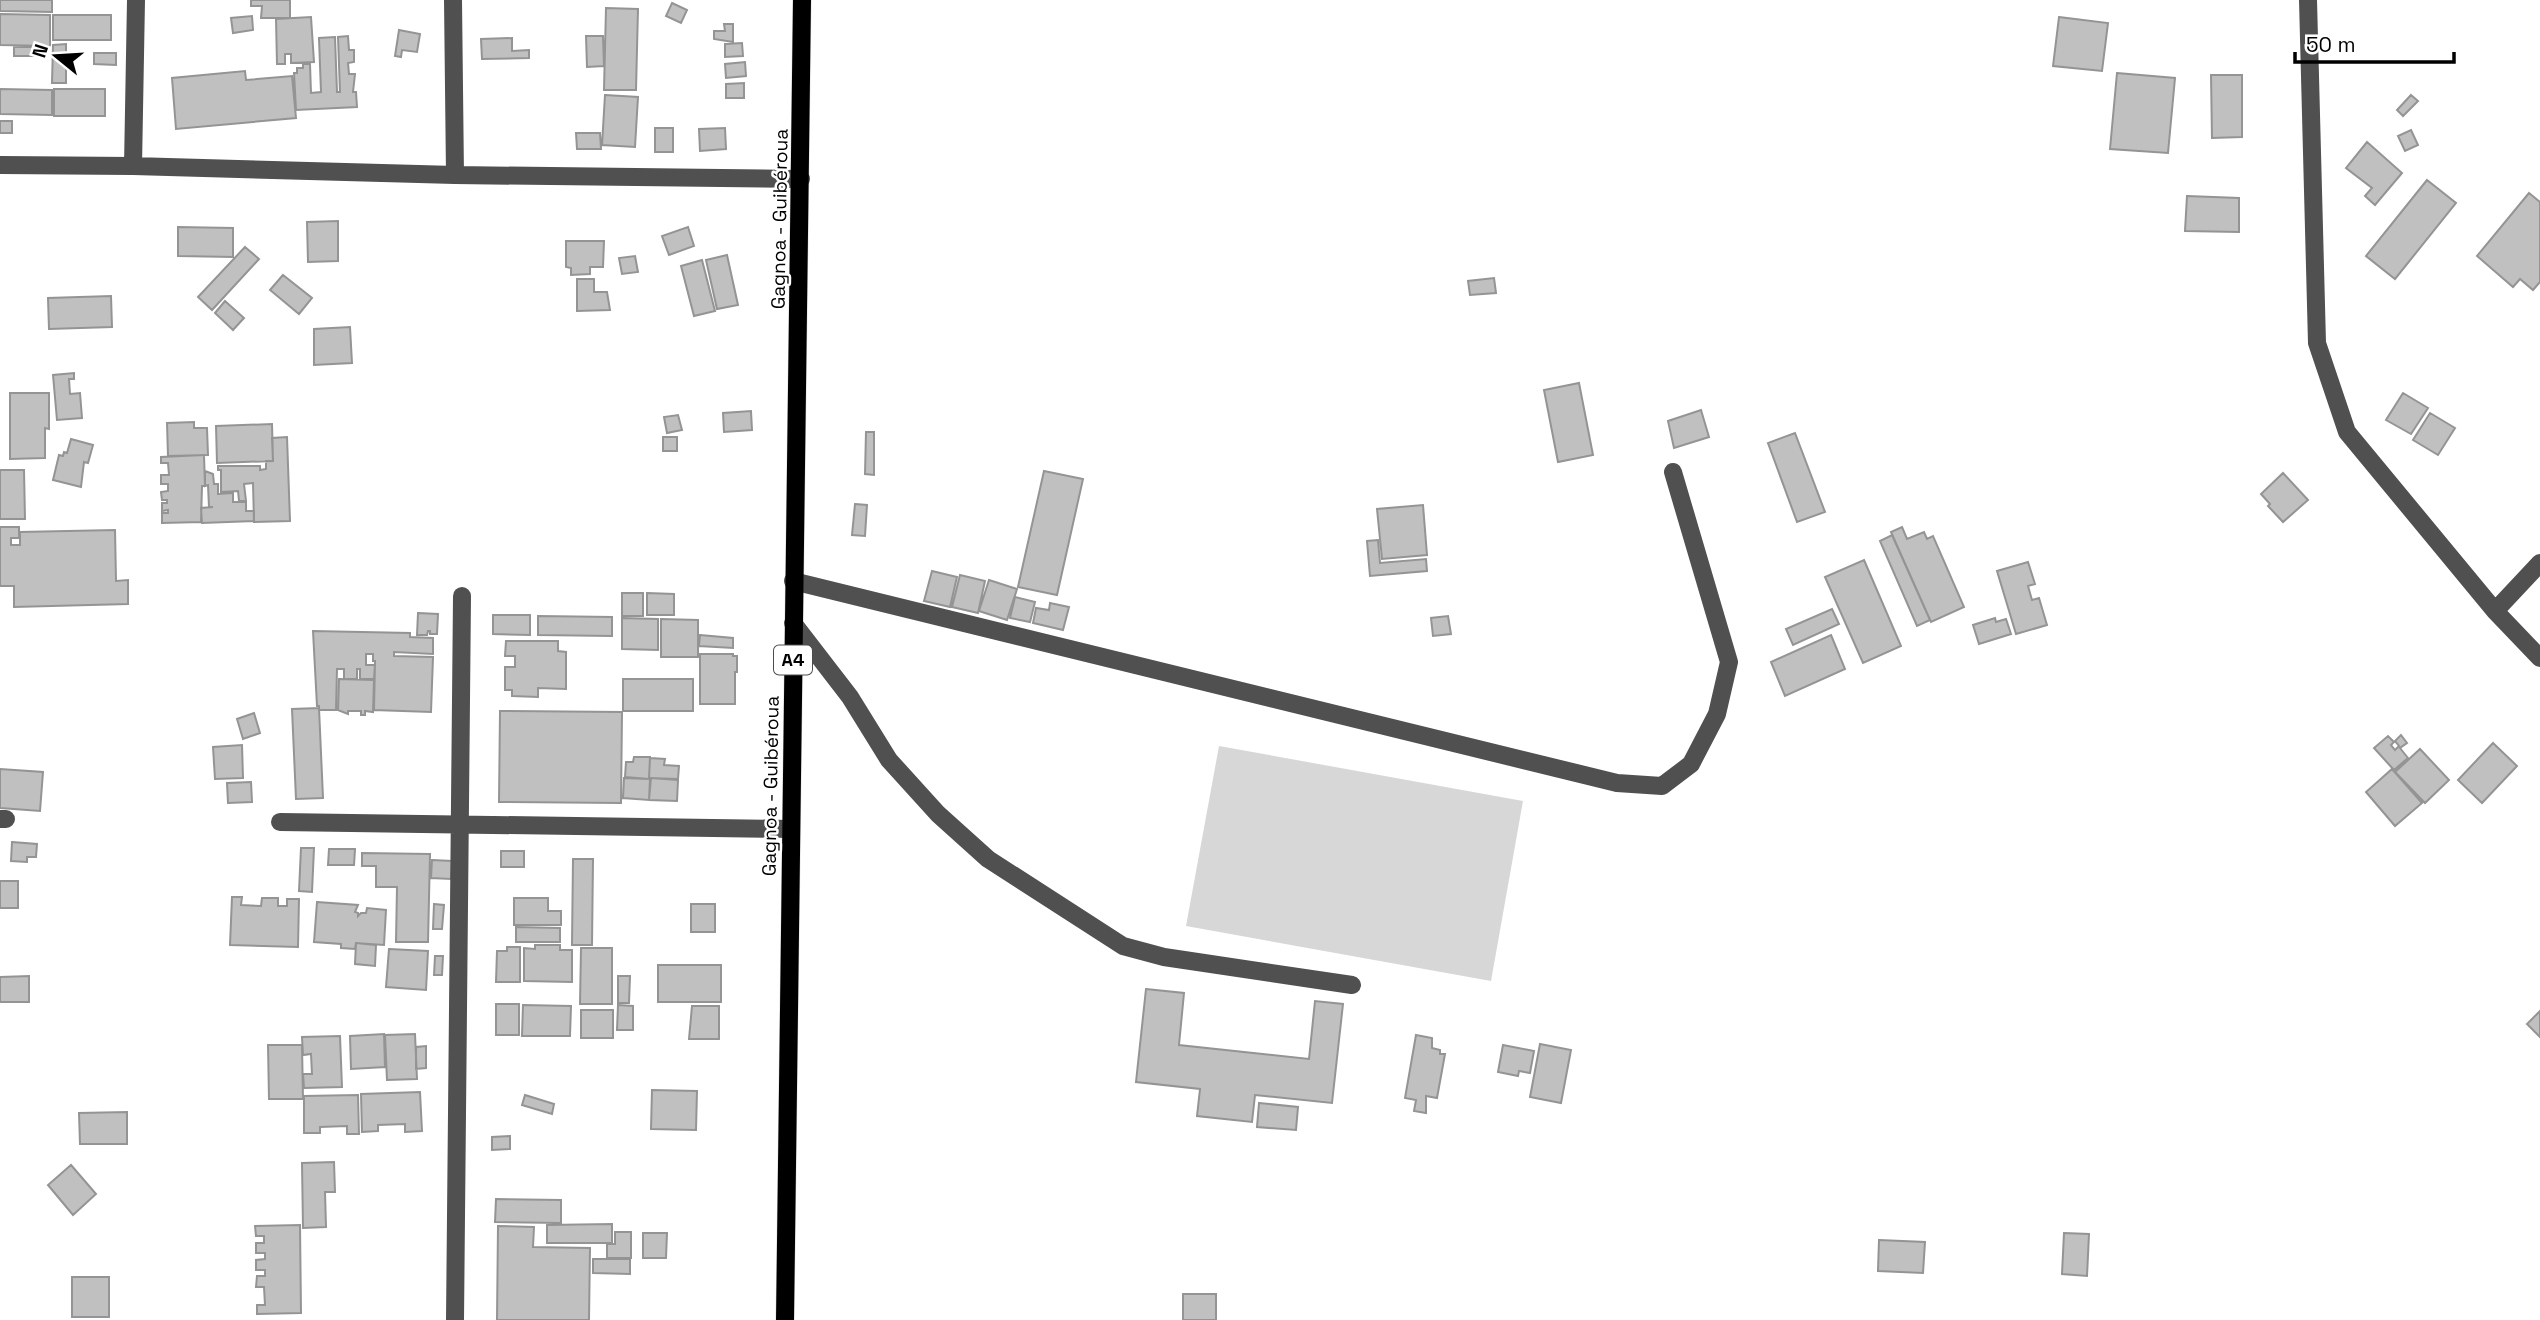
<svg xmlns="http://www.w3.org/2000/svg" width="2540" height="1320" viewBox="0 0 2540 1320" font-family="'Space Grotesk',sans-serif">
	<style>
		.green { fill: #d7d7d7 }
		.building { fill: #c0c0c0; stroke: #949494; stroke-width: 2 }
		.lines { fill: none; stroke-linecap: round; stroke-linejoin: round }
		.major-casing { stroke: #dbdbdb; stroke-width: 19 }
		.minor { stroke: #505050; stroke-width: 18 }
		.major { stroke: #000; stroke-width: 18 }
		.labels { text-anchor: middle; stroke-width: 5; stroke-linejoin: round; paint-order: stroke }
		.shield { fill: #fff; stroke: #4c4c4c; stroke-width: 2 }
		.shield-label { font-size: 18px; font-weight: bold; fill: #000 }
		.street-label { font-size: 19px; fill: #000; stroke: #fff }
	</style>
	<rect width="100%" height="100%" fill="#fff"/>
	<path class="green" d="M1219,746l304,55 -32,180 -305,-55z"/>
	<path class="building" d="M0,0h52v12l-52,-1z
		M251,0h39v18h-29l1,-12h-11z
		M672,3l15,7 -6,13 -15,-7z
		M606,8l32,1 -2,81h-32z
		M0,14l50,1v31l-50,-1z
		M53,15h58v25h-58z
		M252,16l1,14 -20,3 -2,-15z
		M311,17l3,45 -23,1v-9h-6v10h-8l-1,-45z
		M2059,17l49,6 -6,48 -49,-5z
		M724,24h9v18l-19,-3v-8h11z
		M399,30l21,4 -3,18 -15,-2 -1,7 -6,-1z
		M348,36l1,14h5v12l-6,1 1,11h6l-2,18h3l1,15 -61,3 -2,-37h3v-5h6v-4h7l1,29 10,-1 -2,-54 16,-1 2,55h3l-2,-55z
		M586,36h17l1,30 -17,1z
		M512,38v13l17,-1v8l-47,1 -1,-20z
		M742,43l1,13 -18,1v-13z
		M66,44v39h-14l1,-38z
		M14,47h27v9h-27z
		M94,53h22v12l-22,-1z
		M745,62l1,14 -20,2 -1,-14z
		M245,71l1,9 46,-4 4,42 -120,11 -4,-51z
		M2117,73l58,5 -7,75 -58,-4z
		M2211,75h31v62l-30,1z
		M744,83v15h-18v-14z
		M0,89l52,1v25l-52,-1z
		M54,89h51v27h-51z
		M605,95l33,2 -3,50 -33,-2z
		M2411,95l7,6 -15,15 -6,-6z
		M0,121h12v12h-12z
		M655,128h18v24h-18z
		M725,128l1,21 -26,2 -1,-22z
		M2411,130l7,15 -13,6 -7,-15z
		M576,133h24l1,16h-24z
		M2367,142l35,31 -27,32 -10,-9 7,-8 -26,-20z
		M2427,180l29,23 -61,76 -29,-23z
		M2529,193l11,9v80l-7,8 -13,-11 -7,8 -36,-31z
		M2187,196l52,2v34l-54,-1z
		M338,221v40l-30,1 -1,-40z
		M178,227l55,1v29l-55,-1z
		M688,227l6,19 -25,9 -7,-19z
		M566,241h38l-1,26h-13v7l-19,1v-7l-5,-1z
		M245,247l14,12 -47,51 -14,-13z
		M727,255l11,50 -21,4 -11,-49z
		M635,256l3,16 -16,2 -3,-16z
		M702,260l13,51 -21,5 -13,-50z
		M283,275l29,23 -13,16 -29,-24z
		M1494,278l2,15 -26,2 -2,-14z
		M577,279h17v13h13l3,18 -33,1z
		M111,296l1,31 -63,2 -1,-31z
		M225,301l19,17 -11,12 -18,-17z
		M350,327l2,36 -38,2v-36z
		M74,373v6h-5l1,15 10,-1 2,25 -25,2 -4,-45z
		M1579,383l14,72 -35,7 -14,-72z
		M10,393h39v36l-4,-1v30l-35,1z
		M2403,393l25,15 -17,26 -25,-14z
		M1701,410l8,27 -35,11 -6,-27z
		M751,411l1,19 -28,2 -1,-19z
		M2430,413l25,15 -17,27 -25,-15z
		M678,415l4,15 -15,3 -3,-16z
		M194,422v6h13l1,27 -40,1 -1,-33z
		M272,424l1,37 -56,2 -1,-37z
		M866,432h8v43l-9,-1z
		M1795,433l30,79 -28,10 -29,-79z
		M287,437l3,84 -36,1 -1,-39 -9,1 2,17h-7l-1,-10 -17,1v-22h-3v-4h42v4l6,-1v-8h7l-1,-23z
		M663,437h14v14h-14z
		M71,439l22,6 -5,18 -4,-1 -3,25 -28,-7 6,-25 4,1 1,-4 3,1z
		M204,455l1,31h-3l-1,36 -39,1v-10h6v-3l-6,1v-8h5v-3h-5l-1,-8 7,-1v-7h-7v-9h8l-1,-12h-7v-6z
		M0,470h24l1,49h-25z
		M205,471l8,3 1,10h4v10l15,-1v9h13v9h8v10l-52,2 -1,-15 12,-1h-4l-1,-22 -3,1z
		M1044,471l39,8 -26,116 -39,-8z
		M2283,473l25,27 -25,22 -15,-16 2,-2 -9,-10z
		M855,504l12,1 -2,31 -13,-1z
		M1423,505l4,50 -45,4 -5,-50z
		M0,527h19v11h-8v7h9v-13l95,-2 1,51 12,-1v24l-114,3v-21h-14z
		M1902,527l5,12 17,-7 3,7 6,-3 31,71 -33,15 -40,-90z
		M1892,535l38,85 -13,6 -37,-85z
		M1378,540l2,23 46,-4 1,12 -57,5 -3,-35z
		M1864,560l37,86 -38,17 -38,-86z
		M2028,562l7,22 -7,2 4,14 7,-2 8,27 -31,9 -19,-63z
		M932,571l25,6 -7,30 -26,-6z
		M960,575l25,6 -7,32 -26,-6z
		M989,580l28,9 -10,31 -28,-9z
		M622,593h21v23h-21z
		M647,593l27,1v21h-27z
		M1015,597l20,5 -5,20 -20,-4z
		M1050,603l19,4 -6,23 -30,-7 3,-15 13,2z
		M1832,609l7,15 -46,21 -7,-16z
		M418,613l20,1 -1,20h-7v-3h-2l-1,4h-10z
		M493,615h37v20l-37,-1z
		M538,616l74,1v19l-74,-1z
		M1448,616l3,18 -18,2 -2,-18z
		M622,618l36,1v31l-36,-1z
		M1995,618l1,4 10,-3 5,15 -32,10 -6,-19z
		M661,619l37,1v37h-37z
		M313,631l97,2v4l23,1v16l-39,-2v4l39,1 -2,55 -57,-2 1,-49h-2v-7h-7v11h9l-1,14h-14v-10h-3v10h-13v-10h-7l-1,41h-17v-4h-2z
		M700,635l33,3v10l-34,-2z
		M1831,635l14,34 -60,27 -14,-34z
		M506,641h52v10l8,1v37l-28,-1v9l-26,-1v-6h-7v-23h10v-11h-10z
		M700,654h33v2h4v16h-2v32h-35z
		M339,679l35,1 -1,32 -8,-1v4h-4v-4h-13v3l-10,-4z
		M623,679h70v32h-70z
		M319,708l4,90 -27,1 -4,-90z
		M500,711l122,1 -1,91 -122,-1z
		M254,713l6,20 -17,6 -6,-20z
		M2401,735l6,8 -7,5 8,10 -14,12 -20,-22 14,-12 6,6 -3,3 4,5 4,-4 -4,-5z
		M2493,743l24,23 -35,37 -24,-23z
		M242,745l1,33 -28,1 -2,-32z
		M2420,749l29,31 -24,23 -30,-31z
		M634,757h16l-1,22 -24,-2 1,-15h7z
		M650,758l15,1 -1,6 15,1 -1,13 -29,-1z
		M0,769l43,3 -3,39 -40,-3z
		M2392,769l30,34 -27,23 -29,-34z
		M624,778l26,1 -1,21 -26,-2z
		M651,778l27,2 -1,21 -28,-1z
		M251,782l1,20 -24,1 -1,-20z
		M12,842l25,2 -1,13h-9v5l-16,-1z
		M301,848h13l-2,44 -13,-1z
		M329,849h26l-1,16h-26z
		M501,851h23v16h-23z
		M362,853l68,1 -2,88h-32l1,-55h-21v-21h-14z
		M573,859h20l-1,86h-20z
		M432,860l20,1 -1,18 -20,-1z
		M0,881h18v27h-18z
		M232,897h10l-1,8 20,1 1,-8h16v8h9v-7h12l-1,48 -68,-2z
		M514,898h34v13h13v14h-47z
		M317,902l41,3 -3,7 3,1v3l3,-3h5l1,-5 19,2 -2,35 -28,-2 -1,6 -14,-1v-4l-27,-2z
		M434,904l10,1 -2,24h-9z
		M691,904h24v28h-24z
		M516,927l44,1v14h-44z
		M356,943l20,2 -1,21 -20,-2z
		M535,945h25v5h12v32l-48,-1v-33l11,1z
		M507,947h13v35h-24l1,-31h10z
		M581,948h31v56h-32z
		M389,949l39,2 -2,39 -40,-3z
		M435,956h8l-1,19h-8z
		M658,965h63v37h-63z
		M29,976v26h-29v-25z
		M618,976h12l-1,27h-11z
		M1146,989l38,4 -5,52 130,14 6,-58 28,3 -11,99 -77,-8 -3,27 -55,-6 3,-27 -64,-7z
		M496,1004h23v31h-23z
		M523,1005l48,1 -1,30h-48z
		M618,1005l15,1v24h-16z
		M692,1006h27v33h-30z
		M581,1010h32v28h-32z
		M2540,1011v26l-13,-13z
		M384,1034l1,33 -34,2 -1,-33z
		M415,1034l2,45 -30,1 -2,-45z
		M1416,1035l16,3v10l8,2v4h5l-8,44 -11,-2v17l-12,-2 2,-11 -11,-2z
		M340,1036l2,51 -38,1 -1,-14h9l-1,-20 -8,1 -1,-18z
		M1540,1044l31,6 -10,53 -31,-6z
		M268,1045h34l1,54h-34z
		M1503,1045l31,6 -4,22 -11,-2 -1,5 -20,-4z
		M426,1046v22l-10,1v-22z
		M652,1090l45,1 -1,39 -45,-1z
		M420,1092l2,39 -17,1v-8l-27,1v6l-16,1 -1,-38z
		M358,1095l1,39h-12v-8l-27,1v6h-16v-37z
		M525,1095l29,9 -2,10 -30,-9z
		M1259,1103l39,4 -2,23 -39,-3z
		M127,1112v32h-47l-1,-31z
		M510,1136v13l-18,1v-13z
		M334,1162l1,30h-10l1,35 -23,1 -1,-65z
		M71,1165l25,29 -23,21 -25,-30z
		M496,1199l65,1v23l-66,-1z
		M612,1224v19h-65v-18z
		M300,1225l1,88 -44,1v-9h8l-1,-18h-8l1,-11h8v-6h-9v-10l9,-1v-6h-9v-10h8v-7h-8l-1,-10z
		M498,1226l36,1 -1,20 57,1 -1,72h-92z
		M615,1232h16v26h-24v-14h8z
		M643,1233h24l-1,25h-23z
		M2064,1233l25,1 -2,42 -25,-2z
		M1879,1240l46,2 -2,31 -45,-2z
		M593,1259h37v15l-37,-1z
		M72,1277h37v40h-37z
		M1183,1294h33v26h-33z"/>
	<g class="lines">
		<g class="major-casing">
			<path id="major" d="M785,1320l17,-1320"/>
		</g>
		<path class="minor" d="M453,0l2,175
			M2308,0l9,343 30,89 148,179 45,47
			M0,165l133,1 322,9 346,4
			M133,166l3,-166
			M793,581l824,202 45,3 29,-22 26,-50 12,-52 -56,-190
			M2495,611l45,-48
			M793,623l57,74 39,63 49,54 50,45 135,87 41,11 188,28
			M0,819h6
			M280,822l511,7
			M455,1320l7,-724"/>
		<use href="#major" class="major"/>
	</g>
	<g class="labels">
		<rect class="shield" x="774" y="645.5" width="38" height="29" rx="5"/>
		<g class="shield-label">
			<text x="793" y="666">A4</text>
		</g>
		<g class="street-label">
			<text transform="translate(779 219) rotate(-89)" y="7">Gagnoa - Guibéroua</text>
			<text transform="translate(770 786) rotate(-89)" y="7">Gagnoa - Guibéroua</text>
		</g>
	</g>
	<g transform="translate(56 56) rotate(288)" stroke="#ffffff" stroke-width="5" paint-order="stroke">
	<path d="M0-5L12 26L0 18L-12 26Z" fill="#000000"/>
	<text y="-10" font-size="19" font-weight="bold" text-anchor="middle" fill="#000000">N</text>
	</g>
	<path d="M2295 52v10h159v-10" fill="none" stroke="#000000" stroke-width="3.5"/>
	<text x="2306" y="52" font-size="21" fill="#000000" stroke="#ffffff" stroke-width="5" paint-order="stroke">50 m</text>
</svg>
